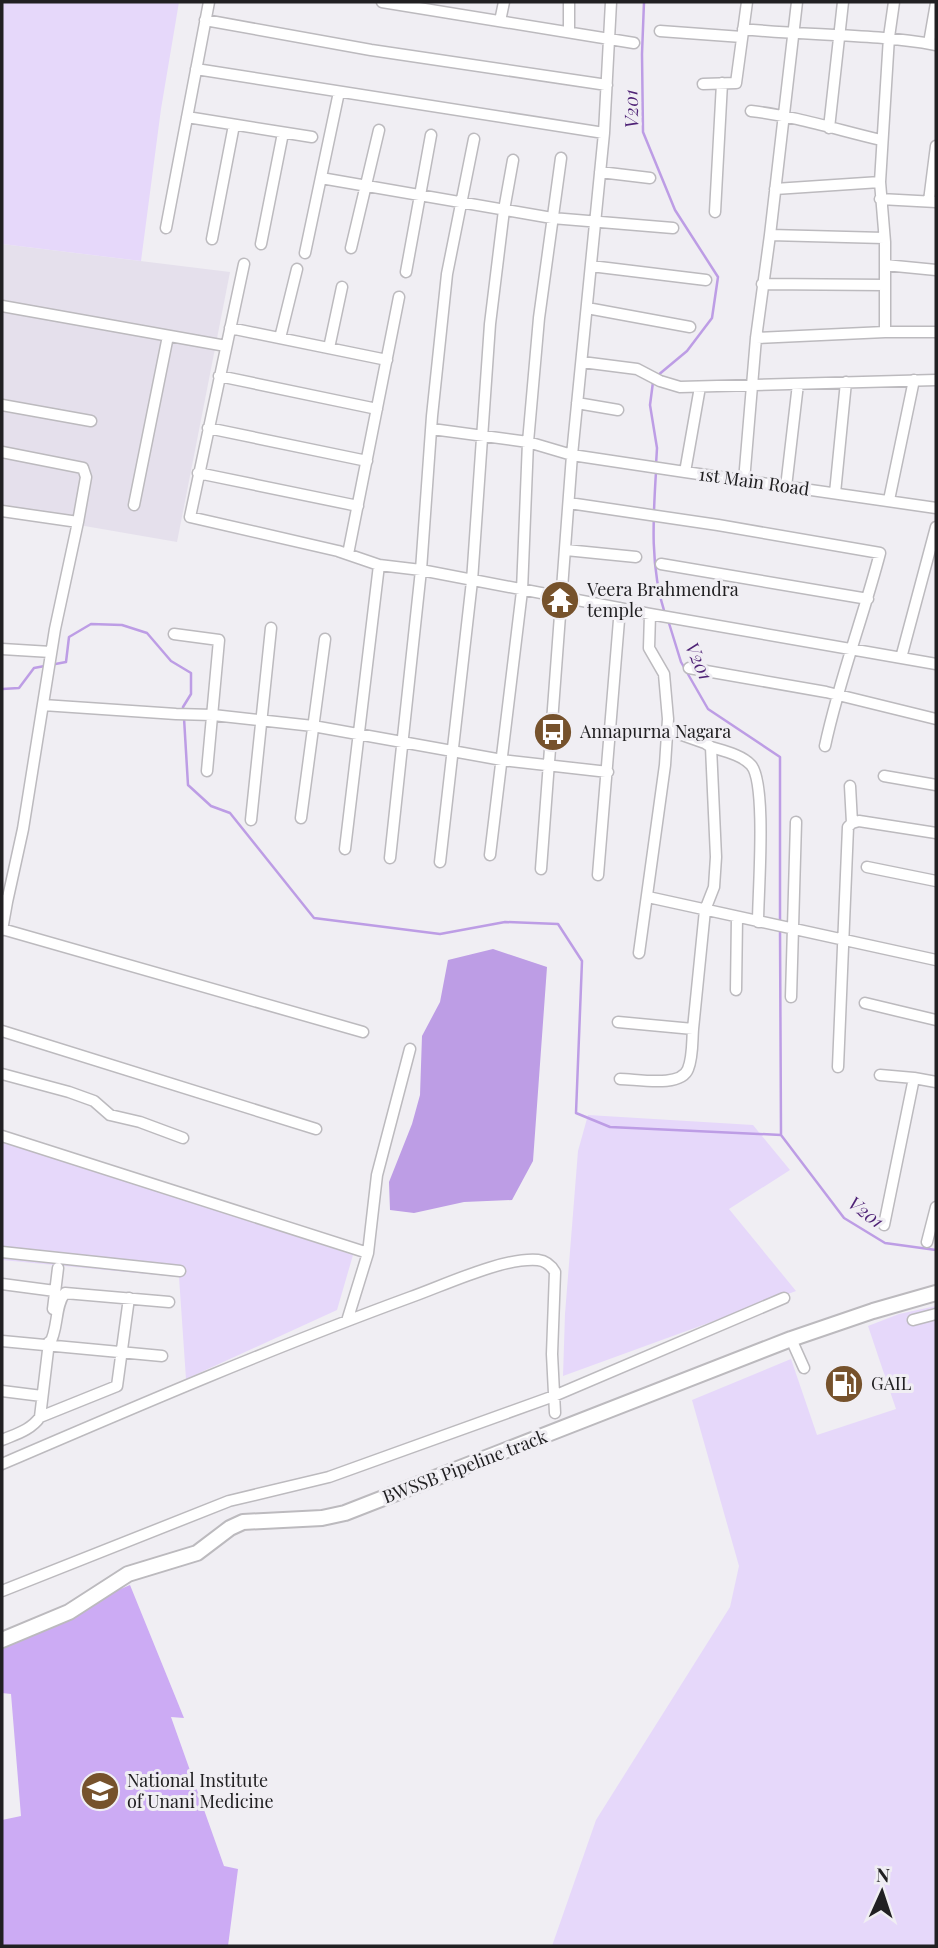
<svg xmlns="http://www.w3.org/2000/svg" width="938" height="1948" viewBox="0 0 938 1948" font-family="'Playfair Display',serif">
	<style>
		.built { fill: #e5e0ec }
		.green { fill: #e6d8fa }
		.forest { fill: #ccabf4 }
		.water { fill: #bd9de5 }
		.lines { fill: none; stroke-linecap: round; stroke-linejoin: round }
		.stream { stroke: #bd9de5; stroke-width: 2.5 }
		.street-casing { stroke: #bcbabe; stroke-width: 13 }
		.secondary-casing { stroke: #bcbabe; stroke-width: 18 }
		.street { stroke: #fff; stroke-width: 10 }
		.secondary { stroke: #fff; stroke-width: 14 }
		.labels { text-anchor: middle; stroke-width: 6; stroke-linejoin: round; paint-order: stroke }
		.street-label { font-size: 18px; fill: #212022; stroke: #f0eef3 }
		.poi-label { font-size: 18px; fill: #212022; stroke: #f0eef3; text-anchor: start }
		.water-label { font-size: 19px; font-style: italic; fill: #4f2376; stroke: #f0eef3 }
	</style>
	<rect width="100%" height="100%" fill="#f0eef3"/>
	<path class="built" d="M2,244l228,28 -53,270 -104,-18 -71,-17z"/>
	<path class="green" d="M2,2h177l-18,107 -20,152 -139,-17z
		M588,1115l165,10 37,45 -61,39 67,82 -233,85 2,-62 13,-163z
		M2,1141l351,114 -16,55 -151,69 -7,-102 -177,-17z
		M936,1306v640h-384l44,-126 134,-213 9,-41 -47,-166 99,-41 26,76 79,-26 -28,-83 31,-12z"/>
	<path class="forest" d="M130,1585l54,133 -13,-1 53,149 14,3 -10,77h-226v-126l19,-4 -10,-122 -9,-1v-54z"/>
	<path class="water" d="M493,949l54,18 -14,194 -21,39 -48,2 -50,11 -24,-3 -1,-28 23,-58 8,-29 2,-59 18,-34 8,-42z"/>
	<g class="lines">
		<path class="stream" d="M644,2l-2,52 1,78 32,78 43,67 -6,41 -25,33 -30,25
			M653,382l-3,23 7,43 -1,17
			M656,472c-3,47 -6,96 9,142
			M668,620l13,42 27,47 72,48v166
			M2,689l17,-1 15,-20 32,-6 3,-25 22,-13 31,1 25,8 24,28 20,12v21l-8,13v4
			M184,718l4,67 23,21 19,7 84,105 126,16 65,-12 53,2 24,37 -6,152 34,14 171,8
			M780,929l1,206 63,83 41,25 51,7"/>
		<g class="street-casing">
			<path id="street" d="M382,2l252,41
				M205,20l166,30 236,35
				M500,21l4,-19
				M743,29c65,7 129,4 193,16
				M660,31l82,6
				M569,32v-30
				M929,43l7,-40
				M196,69l408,64
				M703,84l33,-1 11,-81
				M751,111c44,5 87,19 130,29
				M187,117l125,20
				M829,128l14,-126
				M600,172l50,6
				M321,178l231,40 121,10
				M775,189l105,-7
				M880,199l56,3
				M929,201l7,-55
				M715,212l7,-129
				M166,228l43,-226
				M770,235l114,3
				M212,239l22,-114
				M261,244l22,-111
				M351,248l28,-118
				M305,253l34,-161
				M244,264l-54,253 148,34 41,14 42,5 229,44 286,50
				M885,265l51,5
				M591,266l115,14
				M406,272l25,-137
				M762,284l123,1
				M2,306l224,40
				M587,308l103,19
				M230,328l157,32
				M885,332v-90l-5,-60 9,-145 5,-35
				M280,338l17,-69
				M756,338l129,-6h51
				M329,348l13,-61
				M582,362l55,7 23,12 20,6 256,-7
				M219,376l158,33
				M577,403l41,7
				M2,405l89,16
				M208,428l159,33
				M432,429l96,13 44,13 113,17 251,36
				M2,452l81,16 3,9 -8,45
				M685,472l15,-85
				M198,473l160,33
				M744,481l12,-143 14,-103 27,-233
				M786,487l12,-103
				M835,493l11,-111
				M889,500l25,-120
				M569,503l149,22 162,28c-17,65 -41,127 -55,193
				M134,505l34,-169
				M2,511l76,11 -23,107 -32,200 -16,73
				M566,550l70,7
				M348,554l51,-257
				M661,564l207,35
				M174,634l45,6 -12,131
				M2,649l49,3
				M901,658l35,-131
				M689,668l137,24 110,27
				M43,705l133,9 37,1 100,11 189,34 106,12
				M711,747c13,4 31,8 40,18 16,18 7,128 7,157
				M884,776l52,9
				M850,786l2,37
				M301,818l24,-179
				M251,820l20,-192
				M345,849l34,-284
				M490,855l32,-264 6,-149 11,-124 22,-160
				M390,858l31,-288 11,-154 15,-142 27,-135
				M440,862l32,-281 18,-257 14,-114 9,-50
				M867,867l69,14
				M541,869l31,-414 32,-322 7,-131
				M598,875l22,-267
				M648,897l288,63
				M2,929l361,103
				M2,930l5,-28 -5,-2
				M639,953l26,-188 3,-46 -4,-45 -15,-26 1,-34
				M736,990l1,-73
				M791,997l5,-175
				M865,1003l71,17
				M618,1022l75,7 12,-119 9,-23 2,-30 -5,-110 -6,-4 -37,-13
				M2,1031l314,98
				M838,1067l10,-240 4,-4 7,-2 77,12
				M2,1074l67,18 25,9 16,14 30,7 43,16
				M880,1075l34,3
				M620,1079c17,0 61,9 68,-10 5,-12 4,-28 5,-40
				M2,1136l366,117 9,-78 33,-126
				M884,1225l30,-147 22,4
				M927,1242l9,-35
				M2,1252l178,19
				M2,1284l53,7
				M53,1309l5,-41
				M913,1320l23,-6
				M347,1321l21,-68
				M791,1339l13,29
				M2,1341l160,15
				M49,1345c10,-16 5,-38 16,-52l104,9
				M2,1391l40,5
				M40,1417l9,-75
				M2,1440c14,-6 29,-10 38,-23l77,-31 12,-88
				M2,1464c135,-58 270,-116 409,-167 34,-12 92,-40 127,-37 8,1 13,5 17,12l-3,82 3,59
				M2,1591l227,-90 100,-24 225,-81 230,-98"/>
		</g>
		<g class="secondary-casing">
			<path id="secondary" d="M2,1640l67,-28 59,-38 69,-21 33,-25 13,-6 79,-4 23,-5 446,-174 82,-28 63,-18"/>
		</g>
		<use href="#street" class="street"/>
		<use href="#secondary" class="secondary"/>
	</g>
	<defs>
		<g id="temple-disc" transform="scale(2.0125)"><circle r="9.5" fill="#76522c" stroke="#f0eef3"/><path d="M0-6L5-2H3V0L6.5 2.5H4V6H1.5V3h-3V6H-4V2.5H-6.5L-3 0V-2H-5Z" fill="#fff"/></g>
		<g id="bus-disc" transform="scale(2.0125)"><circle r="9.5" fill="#76522c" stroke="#f0eef3"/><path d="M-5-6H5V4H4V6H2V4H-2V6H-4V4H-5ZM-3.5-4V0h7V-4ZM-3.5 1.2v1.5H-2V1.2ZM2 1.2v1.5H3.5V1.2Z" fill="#fff"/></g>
		<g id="fuel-disc" transform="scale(2.0125)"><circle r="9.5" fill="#76522c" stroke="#f0eef3"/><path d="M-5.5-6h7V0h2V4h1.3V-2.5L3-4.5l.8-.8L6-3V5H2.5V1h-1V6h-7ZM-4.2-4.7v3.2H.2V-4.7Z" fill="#fff"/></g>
		<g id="university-disc" transform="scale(2.0125)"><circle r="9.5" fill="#76522c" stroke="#f0eef3"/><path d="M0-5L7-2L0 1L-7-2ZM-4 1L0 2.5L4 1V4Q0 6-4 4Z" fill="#fff"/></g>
	</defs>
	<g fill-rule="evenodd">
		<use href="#temple-disc" x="560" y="600"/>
		<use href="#bus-disc" x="553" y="732"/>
		<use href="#fuel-disc" x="844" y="1384"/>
		<use href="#university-disc" x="100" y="1791"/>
	</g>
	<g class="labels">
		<g class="street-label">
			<text transform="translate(754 482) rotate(8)" y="6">1st Main Road</text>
			<text transform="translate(465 1467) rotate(-21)" y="6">BWSSB Pipeline track</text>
		</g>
		<g class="poi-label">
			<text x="587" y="596">Veera Brahmendra<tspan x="587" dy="21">temple</tspan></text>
			<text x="580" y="738">Annapurna Nagara</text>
			<text x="871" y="1390">GAIL</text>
			<text x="127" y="1787">National Institute<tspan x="127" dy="21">of Unani Medicine</tspan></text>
		</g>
		<g class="water-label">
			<text transform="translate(631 109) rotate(-92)" y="7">V201</text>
			<text transform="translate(699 661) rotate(65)" y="7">V201</text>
			<text transform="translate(866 1212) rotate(37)" y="7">V201</text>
		</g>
	</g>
	<rect width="938" height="1948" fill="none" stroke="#212022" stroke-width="7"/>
	<g transform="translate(882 1892) rotate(3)" stroke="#f0eef3" stroke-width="5" paint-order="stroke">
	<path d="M0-5L12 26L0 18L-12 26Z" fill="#212022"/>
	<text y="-10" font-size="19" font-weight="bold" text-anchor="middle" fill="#212022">N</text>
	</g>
</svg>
